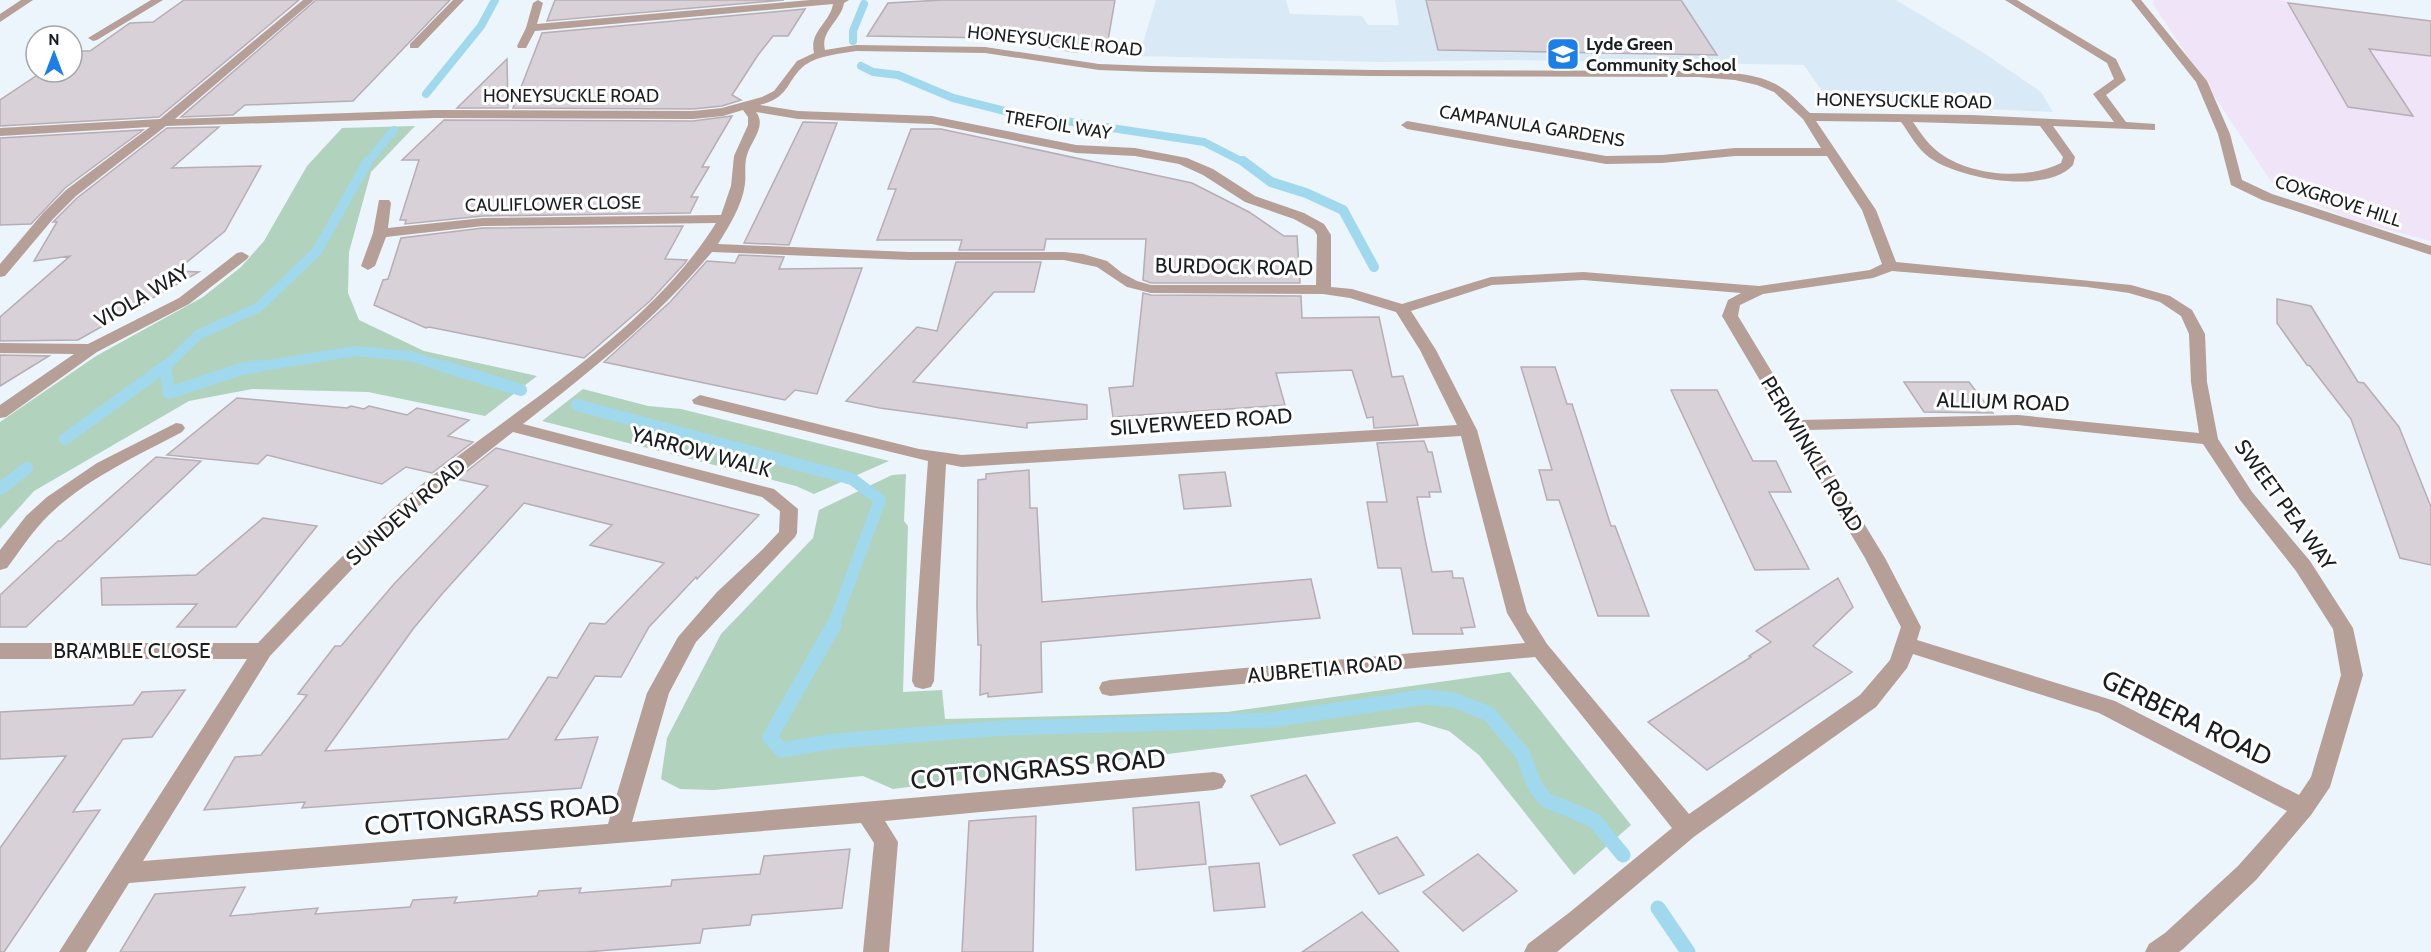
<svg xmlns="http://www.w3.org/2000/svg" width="2431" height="952" viewBox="0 0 2431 952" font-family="Cabin,sans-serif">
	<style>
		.industrial { fill: #efe4f8 }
		.built { fill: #dae9f6 }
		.green { fill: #b1d2bd }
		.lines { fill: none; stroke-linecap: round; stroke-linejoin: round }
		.stream-far3 { stroke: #a0d9ee; stroke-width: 8 }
		.stream-far2 { stroke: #a0d9ee; stroke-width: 10 }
		.stream-far1 { stroke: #a0d9ee; stroke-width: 12 }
		.stream { stroke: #a0d9ee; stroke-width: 15 }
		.building { fill: #d9d1d8; stroke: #b6adb5; stroke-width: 1.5; fill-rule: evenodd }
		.minor { fill: #b59f96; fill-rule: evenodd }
		.labels { text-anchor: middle; stroke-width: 6; stroke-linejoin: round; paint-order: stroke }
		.far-street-label { font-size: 18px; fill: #1b1e21; stroke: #fff }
		.far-poi-label { font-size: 18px; font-weight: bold; fill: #1b1e21; stroke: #fff; text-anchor: start }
		.street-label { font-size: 21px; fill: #1b1e21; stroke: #fff }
		.near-street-label { font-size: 26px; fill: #1b1e21; stroke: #fff }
	</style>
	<rect width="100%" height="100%" fill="#ecf4fc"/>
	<path class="industrial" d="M2154,0h122l155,21v220l-77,-20 -79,-34 -122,-183z"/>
	<path class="built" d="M1156,0h130l4,14 72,2 6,9h31l-4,-25h501l88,53 57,39 12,20 -87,-4 -6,-6h-22l4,5 -103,-3 -13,-7 -22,-32 -288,-5 -136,2 -241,-6z"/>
	<path class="green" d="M415,126l-44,46 -22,80 -1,41 11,27 65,31 113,25 -52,40 -117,-24 -116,-3 -63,12 -155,90 -34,38v-107l96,-66 107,-59 38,-30 23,-26 43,-75 35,-38z
		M583,389l65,17 33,3 208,52 -75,33 -18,-8 -254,-65z
		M906,474l-2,47 4,5 -5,166 39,-2 3,29 282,-7 283,-40 121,153 -57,50 -95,-120 -30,-24 -31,-9 -525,67 -30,-13 -149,14 -34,-1 -19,-10 6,-41 54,-104 92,-96 6,-28 73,-35z"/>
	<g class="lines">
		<path class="stream-far3" d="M853,41v-10l11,-27
			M861,66l12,6 25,3 55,23 60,15 191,29 41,21
			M426,94l55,-68 14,-26
			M367,163l27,-33"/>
		<path class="stream-far2" d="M1243,161l28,21 35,11 37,17 31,57
			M164,368l34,-33 61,-28 58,-56 51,-90
			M249,368l107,-17 54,5 38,12"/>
		<path class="stream-far1" d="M165,366l4,27 72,-24 18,-3
			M443,366l78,24
			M577,405l275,74 28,21 -47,126
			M65,439l99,-72
			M0,489l27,-21"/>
		<path class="stream" d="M834,625l-64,112 11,13 53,-9 171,-13 266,-8 153,-23 30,3 35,14 33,39 13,33 11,14 48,20 29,35
			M1658,908l30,44"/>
	</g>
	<path class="building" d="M184,0h115l-140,117 -159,9v-26l42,-28h30v-21h18l40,-28 23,-1z
		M316,0h134l-97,101 -108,4 -12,10 -52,2z
		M555,0h229l-237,21z
		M942,0h173l-9,52h-31l-79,-14 -129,-2 21,-33z
		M1426,0h255l36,55 -279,-5z
		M2288,3l143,18v35l-62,-7 44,67 -65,-9z
		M805,9l-17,27h-15l-15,19 -26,40 9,5 -19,6 -29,3 -180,-1 29,-75z
		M507,59l1,49h-51z
		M732,116l-30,51h7l-18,30h7l-8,16 -207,3 -78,8 1,-4h-6l19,-60h-17l42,-40 249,1z
		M803,122l34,1 -48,122 -45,-2z
		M219,127l-47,41 89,-2 -36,65 -49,40 23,1 -121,68 -78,1v-24l70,-61 -36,5 23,-39h-4l24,-24 90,-70z
		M911,129h30l251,54 57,29 35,24h13l3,47h-149l-8,-3 3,-41h-100l-2,11h-85l3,-10h-85l19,-51h-8z
		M143,130l-78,58 -34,36 -31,1v-87z
		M683,226l-18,33 22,1 -2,3 -35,38 -66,57 -155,-31 -3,1 -52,-23 9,-25 5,-1 13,-41 82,-10z
		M739,255l45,2 -5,12 83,-1 -45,126 -22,-4 -10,10 -181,-38 66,-60 37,-41 28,2z
		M956,262h85l-7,30h-40l-81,90 174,23v14l-60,4v5l-147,-20 -34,-7 71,-74 20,4z
		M1143,293l8,2 150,1 1,22 77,-1 13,60 11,-1 15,49 -44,3 -1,-11 -6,1 -15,-48 -76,3 9,32 -172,12 -4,-29 24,-2z
		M2277,299l34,7 47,76 6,1 35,44 32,80v58l-31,-7 -49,-139 -41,-53 -3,-1 -30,-42z
		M0,355l49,1 -49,30z
		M1521,367h34l12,37h5l39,122h4l34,90h-51l-39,-116h-12l-8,-30h13z
		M1904,382h65l24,31 -69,-1z
		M1671,390h46l36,71h23l15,31h-22l40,77 -54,1z
		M237,398l110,10 4,-2 13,3 5,-3 38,9 10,-7 52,12 -21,16 25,6 -41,31 -26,-6 -24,17 -115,-29 -9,9 -91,-9z
		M1424,441l4,11h4l9,40h-12l1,5h-13l8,42 7,33 20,-1 1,7h10l12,49 -14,1 2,6h-50l-12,-66h-23l-11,-66h20l-10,-59z
		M496,448l263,67 -62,64 -1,-2 -47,50 -28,50 -26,-1 -40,64 43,-3 -17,51 -279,20 3,-6 -101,8 31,-53 26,-2 46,-60 -9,-1 37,-48h6l53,-62 94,-98 -31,-7zM524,503l88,22 -22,20 74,18 -59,61 -15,-1 -33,55 -9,-1 -40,62 -183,12 88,-122 29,-35z
		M156,457l45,4 -175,166h-26v-32l58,-54h3z
		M1029,470l1,38h7l5,94 269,-23 9,39 -279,24 1,50 -54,5v-4l-8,2 1,-50h-3l-1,-39 1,-126 8,-1v-5z
		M1225,472l6,34 -47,3 -5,-34z
		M263,518l54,8 -81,101h-59l20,-23 -95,1 -1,-27 95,-3z
		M1838,578l15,29 -40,39 39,26 -145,98 -59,-48 103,-65 -2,-1 22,-14 -15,-11z
		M185,690l-33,47 -29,2 -50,73 27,-2 -96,142h-4v-104l66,-92 -66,3v-47l133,-7 9,-13z
		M1306,775l29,48 -55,22 -29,-49z
		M1199,802l7,62 -70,6 -3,-62z
		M1036,816l-3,136h-71l7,-131z
		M1397,837l27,38 -45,19 -26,-39z
		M850,849l-8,59 -90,7 -2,10 -47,4 -3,14 -115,9h-465l35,-58 90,-7 -15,29 88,-8 -3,6 95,-7 3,-7 44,-3 -3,6 83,-7 2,-5 42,-3 -2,5 92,-7 1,-6 88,-6 4,-18z
		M1478,854l39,37 -54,40 -40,-39z
		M1259,863l6,44 -51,4 -5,-44z
		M1362,912l37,40h-97z"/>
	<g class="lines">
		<path class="minor" d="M21,0h12l-33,22v-8z
			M151,0h12l-66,40 -4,1 -5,-3z
			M303,0h11l-139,119 260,-9 258,1 29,-3 40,-11 12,-6 23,-30 17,-8c-5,-22 16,-30 19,-49l-298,27 -9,17h-8l-1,-2 9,-18 7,-25 5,-3 5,3 -6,21 273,-24h39l-5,3c-3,18 -24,28 -19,47l31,-5 129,2 114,17 52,2 221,4 327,1c27,2 60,1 83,17 10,6 19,17 28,25l162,2 142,7 -21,-28 21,-15 -7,-16 -102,-63h12l99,59 10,21 -20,15 20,27 29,2v6l-102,-4 22,31 -2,8c-27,30 -113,14 -143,-7 -13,-9 -20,-24 -29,-36l-85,-1 60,89 20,52 235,23 39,11 22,14 13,24 2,48 11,57 34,53 58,69 43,67 10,47 -33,112 -19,28 -55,65 -73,69 -4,3h-34l4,-8 16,-11 73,-67 49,-55 -188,-98 -186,-59 -6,14 -31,39 -181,129 -138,116h-33l4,-8 42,-32 102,-84 -137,-171 -425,39 -8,-2 -3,-6 3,-6 8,-2 415,-37 -18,-30 -46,-177 -499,31 -16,-3 -12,217 -3,6 -8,2 -8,-2 -3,-6 16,-220 -234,-57 -2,-4 8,-5 219,54 43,6 495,-30 -37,-75 -24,-38 -46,-14 -27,-4 -172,-1 -24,-6 -30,-20 -33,-7h-155l-197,-8c-57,68 -120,118 -189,172l251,65 24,20 -1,24 -2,4 -99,105 -27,51 -37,129 582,-50 8,2 4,7 -4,7 -8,2 -329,31 13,21 -9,110h-26l11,-109 -13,-20 -732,60 -43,69h-27l188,-293h-247v-16h258c47,-49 94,-99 146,-144 101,-86 241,-162 312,-276l-233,3 -97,11 -11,29 -7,4 -7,-4 12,-33 6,-33h10l2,3 -3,25 95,-10 238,-3 10,-29 3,-30 14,-31v-8l-5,-7 -20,6 -30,3 -258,-1 -269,8 -90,70 -23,23 -48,57 -5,1v-13l43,-51 23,-23 84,-63 -150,9v-8l160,-9zM856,51l129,2 114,17 52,2 221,4 327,1 36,3 22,5 17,7 29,27 18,29h-86l-73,7 -56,1 -199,-35 -6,4 6,4 199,35 56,-1 73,-7h92l35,54 20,54 -12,6 -111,16 -176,-14 -92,5 -89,27 -50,-15 -21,-2v-52l-7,-11 -20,-11 -49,-17 -42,-27 -26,-11 -52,-10 -59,-3 -144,-29 -134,-5 -38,-6c31,-8 26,-25 45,-40 14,-10 35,-11 51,-14zM756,112l42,7 134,5 144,29 59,3 44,8 24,11 42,27 49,17 20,11 3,5 -1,50h-165l-14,-4 -15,-8 -15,-12 -24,-7 -19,-2h-155l-191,-8c11,-18 24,-38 27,-60 1,-9 -1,-20 2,-29 4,-14 20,-29 9,-43zM1913,122l127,4 23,31 -2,6c-35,18 -93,13 -124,-12 -10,-8 -17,-19 -24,-29zM1892,271l195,16 42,6 31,9 21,14 8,18 2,48 8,51 -181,-18 -217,5 -63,-104 2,-11 23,-11 110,-16zM1583,280l158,13 -13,7 -6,16 143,242 36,69 -11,33 -30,35 -171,119 -142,-170 -20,-32 -50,-182 -41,-80 -25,-39 81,-26zM2018,425l185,19 37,56 56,71 37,58 8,46 -30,102 -12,18 -184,-94 -198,-61 4,-13 -36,-69 -78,-128zM513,432l249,65 18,14 -1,21 -17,18 -45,42 -39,45 -31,56 -39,131 -465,37 127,-205 83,-88 65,-61z
			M453,0h11l-46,48h-8v-4z
			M2131,0h10l66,81 23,53 12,46 30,14 159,52v9l-169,-55 -31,-15 -13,-51 -22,-52z
			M242,252l7,4 -2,3 -58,45 -92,48 -91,65 -6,1v-13l74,-51 -74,-1v-10l88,1 91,-46 58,-45z
			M176,423l6,1 3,4 -3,4c-47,25 -101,49 -139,89 -13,14 -24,31 -36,47l-7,2v-20l26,-34 21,-19 50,-34z"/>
	</g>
	<defs>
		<g id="school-square" transform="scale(1.725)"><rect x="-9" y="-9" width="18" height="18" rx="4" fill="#1c7fe8" stroke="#fff"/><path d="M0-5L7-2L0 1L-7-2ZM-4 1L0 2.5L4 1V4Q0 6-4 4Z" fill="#fff"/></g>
	</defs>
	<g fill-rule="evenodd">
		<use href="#school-square" x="1563" y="54"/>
	</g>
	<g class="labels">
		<g class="far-street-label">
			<text transform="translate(1055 41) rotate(6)" y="6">HONEYSUCKLE ROAD</text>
			<text x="571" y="102">HONEYSUCKLE ROAD</text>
			<text transform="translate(1904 101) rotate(1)" y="6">HONEYSUCKLE ROAD</text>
			<text transform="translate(1058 125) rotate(9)" y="6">TREFOIL WAY</text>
			<text transform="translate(1532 126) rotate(9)" y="6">CAMPANULA GARDENS</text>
			<text transform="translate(2338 201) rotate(18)" y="6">COXGROVE HILL</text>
			<text transform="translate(553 204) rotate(-1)" y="6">CAULIFLOWER CLOSE</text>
		</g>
		<g class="far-poi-label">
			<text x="1586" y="50">Lyde Green<tspan x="1586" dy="21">Community School</tspan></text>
		</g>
		<g class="street-label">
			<text transform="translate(1234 267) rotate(1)" y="7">BURDOCK ROAD</text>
			<text transform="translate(142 296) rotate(-30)" y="7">VIOLA WAY</text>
			<text transform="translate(2003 402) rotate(2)" y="7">ALLIUM ROAD</text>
			<text transform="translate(1201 422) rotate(-4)" y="7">SILVERWEED ROAD</text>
			<text transform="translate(701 452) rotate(15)" y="7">YARROW WALK</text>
			<text transform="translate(1812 454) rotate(59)" y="7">PERIWINKLE ROAD</text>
			<text transform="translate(2285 505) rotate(54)" y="7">SWEET PEA WAY</text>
			<text transform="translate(406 512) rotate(-41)" y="7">SUNDEW ROAD</text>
			<text x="132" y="658">BRAMBLE CLOSE</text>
			<text transform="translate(1325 669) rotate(-5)" y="7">AUBRETIA ROAD</text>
		</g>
		<g class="near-street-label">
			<text transform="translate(2187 718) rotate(26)" y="9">GERBERA ROAD</text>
			<text transform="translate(1038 769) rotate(-5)" y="9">COTTONGRASS ROAD</text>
			<text transform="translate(492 815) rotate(-5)" y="9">COTTONGRASS ROAD</text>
		</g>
	</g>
	<g transform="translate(54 54)"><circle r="28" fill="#ffffff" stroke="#a4a5a6" stroke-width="1.5"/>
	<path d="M0-4.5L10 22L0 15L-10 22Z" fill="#1c7fe8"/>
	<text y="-9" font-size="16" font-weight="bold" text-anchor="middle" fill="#1b1e21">N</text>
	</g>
</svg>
